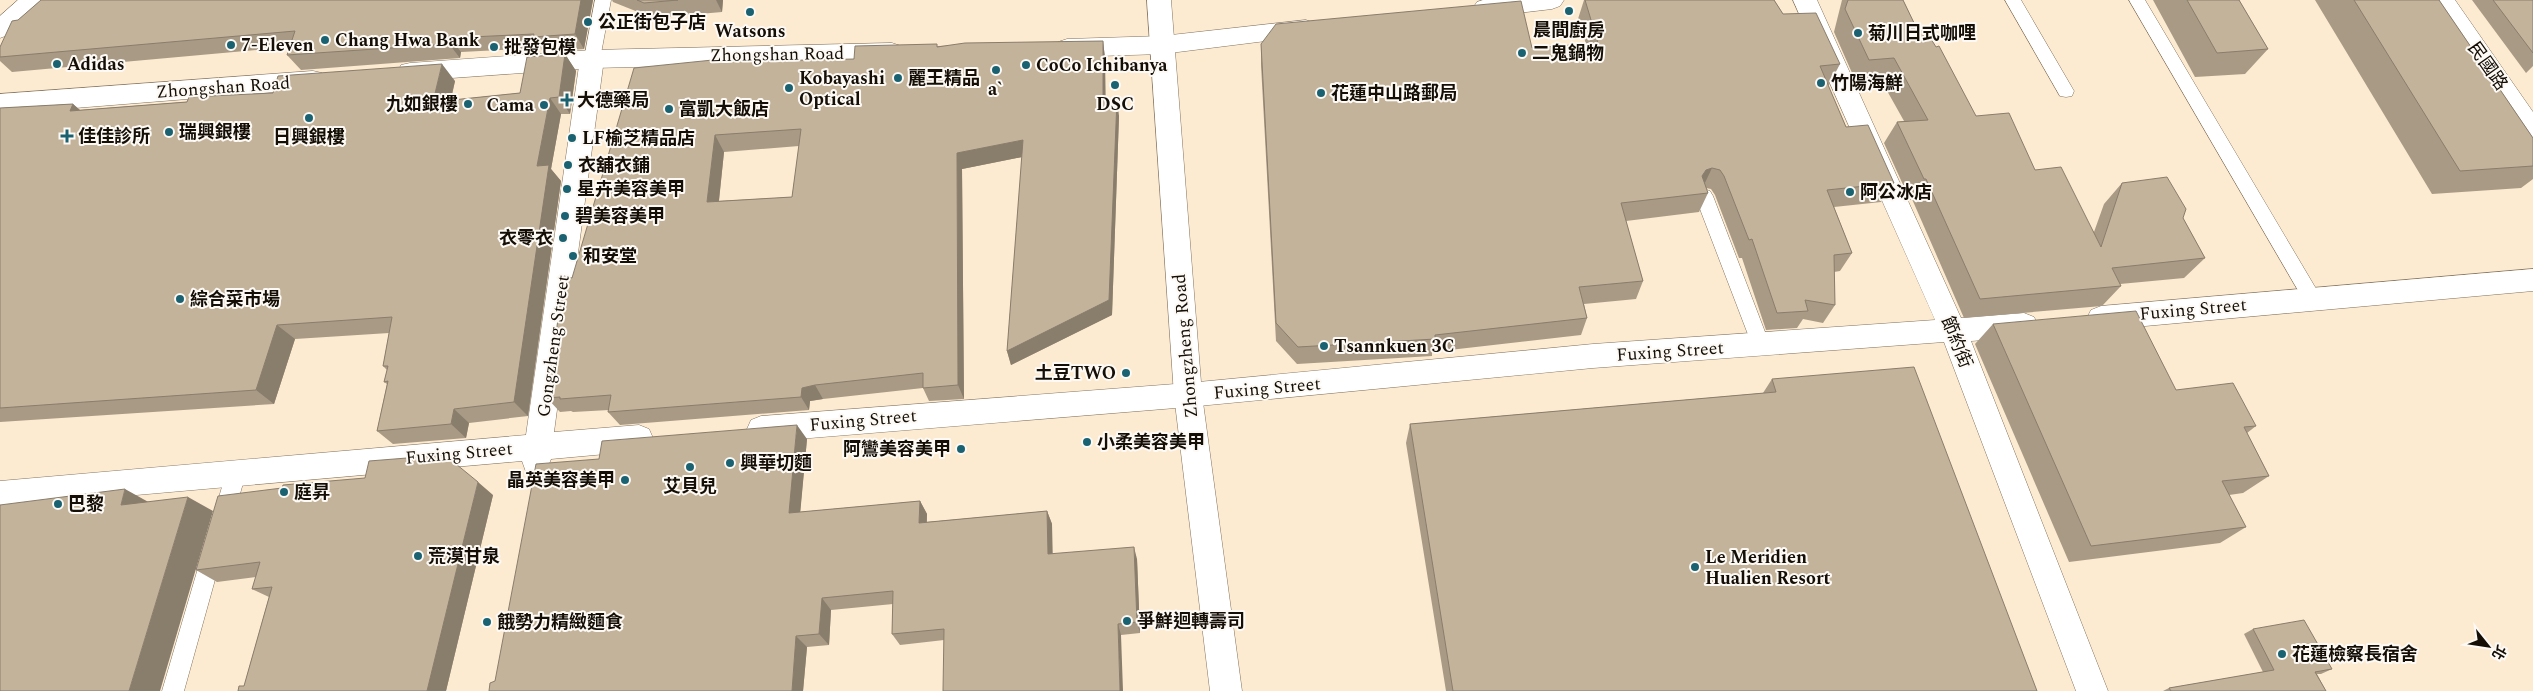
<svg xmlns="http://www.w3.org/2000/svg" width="2533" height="691" viewBox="0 0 2533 691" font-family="Spectral,'Noto Sans TC',serif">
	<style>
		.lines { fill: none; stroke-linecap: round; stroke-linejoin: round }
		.lane-casing { stroke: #83735d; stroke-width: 1 }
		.street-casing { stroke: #83735d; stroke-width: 1 }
		.secondary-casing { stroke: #83735d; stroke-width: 1 }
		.primary-casing { stroke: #83735d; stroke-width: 1 }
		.lane { fill: #fff; fill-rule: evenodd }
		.street { fill: #fff; fill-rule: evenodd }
		.secondary { fill: #fff; fill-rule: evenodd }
		.primary { fill: #fff; fill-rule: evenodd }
		.wall { fill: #a99a85; fill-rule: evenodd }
		.shaded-wall { fill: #897d6c }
		.building { fill: #c4b39b; stroke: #897d6c; fill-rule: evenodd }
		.poi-dot { fill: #1a6271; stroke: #fdfaf5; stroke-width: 2 }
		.labels { text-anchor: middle; stroke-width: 4; stroke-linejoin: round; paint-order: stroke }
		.poi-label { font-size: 18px; font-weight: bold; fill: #140e06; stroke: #fdfaf5; text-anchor: start }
		.street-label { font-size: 18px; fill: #140e06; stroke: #fdfaf5 }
	</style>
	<rect width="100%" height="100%" fill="#fcead1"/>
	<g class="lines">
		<g class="lane-casing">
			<path id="lane" d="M595,0h16l-11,59 -2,4 -6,2 -6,-2 -2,-4z
				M2005,0h16l53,91 -2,5 -6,1 -6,-1z
				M2129,0h16l173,292 3,6 -3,6 -6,2 -6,-2z
				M1704,189l6,2 3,5 57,149 -2,6 -7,2 -7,-2 -2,-6 -57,-149 3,-5z
				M236,464l7,3 3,6 -13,45 -3,7 -7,2 -7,-2 -3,-7 13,-45 3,-6z
				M213,541l7,3 3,7 -39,140h-22l41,-140 3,-7z"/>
		</g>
		<g class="street-casing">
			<path id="street" d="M1793,0h24l144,318 63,-5 10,4 4,8 -4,8 -10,4 -53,4 137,350h-32l-132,-349 -351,26 -405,39 -427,35 -10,-4 -4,-9 4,-9 10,-4 427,-33 405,-39 342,-24z
				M2430,0h25l78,112v30l-9,-3z
				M592,50l9,2 3,7 -50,373 85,-7 10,4 4,9 -4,9 -10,4 -88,8 -5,13 -10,4 -10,-4 -4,-11 -522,46v-26l526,-46 54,-376 3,-7z
				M2533,269v22l-432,39 -10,-4 -4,-8 4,-8 10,-4z"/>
		</g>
		<g class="secondary-casing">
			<path id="secondary" d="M18,0h28l-4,6 -34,29 -8,3v-22z
				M1483,0h81l-4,6 -8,3 -67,8 -8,-3 -4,-6 4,-6z
				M1306,20l8,3 4,6 -4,6 -152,19 -95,3 -9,-3 -3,-6 3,-6 9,-3 95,-3z
				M892,43l9,3 3,6 -3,6 -9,3 -300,7 -182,13 -9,-2 -3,-7 3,-7 9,-2 182,-13z
				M313,71l9,2 3,7 -3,7 -9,2 -313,25v-20z"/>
		</g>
		<g class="primary-casing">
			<path id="primary" d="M1147,0h24l31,395 40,296h-32l-36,-296z"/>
		</g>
		<use href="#lane" class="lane"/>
		<use href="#street" class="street"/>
		<use href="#secondary" class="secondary"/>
		<use href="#primary" class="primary"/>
	</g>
	<path class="wall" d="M41,0h552l-9,49 -41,3 -3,-4 -79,4 -1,6 -159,12 -14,-15 3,-8 -278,25 -12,-11v-14l18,-27z
		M612,0h111l-1,12 -69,6 -40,-16z
		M1584,0h190l9,14 57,50 -11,21h-1l18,42 48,56 -13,19 -47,5 18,46 -12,18 -6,1 1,33 -12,18 -20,-4 -6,9 -31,2 -24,-72h-3l-24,-63 -4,-6 -5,-1 2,5 -9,19 -73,9 17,60 -7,18 -52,5 3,14 -6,17 -149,17v4l-135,8 -21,-23 -15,-276v-21l271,4 54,-4 -8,-25z
		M1842,0h61l13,27 60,89 59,54 59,62 10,-28 18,-21 61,35 22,40 -21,20 -64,6 1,2 -19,20 -138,12 -52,-119 -2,1 -26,-57 13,-21 7,-1 -23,-41 -25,2 -22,-50z
		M2153,0h86l29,49 -23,25 -50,3z
		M2315,0h124l94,138v41l-12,9 -89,6z
		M2472,0h61v66l-7,7z
		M1103,41l2,17v42l14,16 -7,199 -101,50 -4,-14 15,-194 -60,12 2,230 -35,2 -6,-13 -100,11 -13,2 -1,9 -189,15 -12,-13 1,-2 -36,2 -2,-1 -11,1 -13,-14 25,-120 190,-223 3,6 89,-2 84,-13zM799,146l-7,51 -73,4 5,-49z
		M565,54l11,17 -6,43h-9l-10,55 10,12 -33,235 -59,7 -3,15 -73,6 -16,-13 10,-47 -3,-2 3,-12 -4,-4 6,-33 -94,6 -21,65 -274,18v-314l73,-4 7,6 375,-29 -4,19 69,-7z
		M1993,324l183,66 80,36 -9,7 22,43 -26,17 -14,2 17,32 -26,16 -151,19 -94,-218z
		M1772,379l265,312h-591l-40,-248 4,-19 353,-31z
		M807,439l-7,73 120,-11 7,13v8l120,-11 5,13v30l85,5 3,74 -19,2 -177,5 -44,5 -8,-11 1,-30 -62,6 -2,35 -22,2 -4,44h-314l6,-10 104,-222z
		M493,495l-47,196 -202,-5 25,-89 -17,-8 4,-12 -39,5 -21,-12z
		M2253,629l79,40 -11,5h-4l9,17h-163l6,-3 94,-16 -19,-38z"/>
	<path class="shaded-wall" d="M581,0h12l-9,49 -9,-15z
		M716,0h7l-1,12z
		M450,38l11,14 -1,6 -11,-14z
		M1103,41l2,17 1,59 -3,-17z
		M565,54l11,17 -6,43 -11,-17z
		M442,64l13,17 -9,38 -13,-17z
		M550,98l11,16 -10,55 10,12 -33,235 -14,-14 23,-236z
		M1117,99l2,17 -7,199 -101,50 -4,-14z
		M73,104l19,17 -22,-10z
		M715,135l9,17 -7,66 -10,-16z
		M1023,140l4,16 -65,13 2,230 -6,-14 -1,-232z
		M1712,168l-9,19 -1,-11 4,-6z
		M277,325l18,14 -21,65 -18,-14z
		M815,385l8,14 -13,2 -1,9 -8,-13 1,-9z
		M454,409l15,14 -3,15 -15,-14z
		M797,425l10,14 -8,87 -10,-13z
		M478,482l15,13 -47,196h-19z
		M125,489l27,15 -31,1z
		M188,497l25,14 -53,180h-31z
		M920,501l7,13 -1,22 -7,-13z
		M1047,511l5,13 1,42 -5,-12z
		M1134,547l3,12 3,74 -3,-11z
		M822,598l9,12 -2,35 -10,-11z
		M1118,624l3,11 2,56h-3z
		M796,636l11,11 -4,44h-11z"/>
	<path class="building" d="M41,0h540l-6,34 -42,3 1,-3 -84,4 -1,6 -162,11 8,-24 -295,26v-10l12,-26 6,-1z
		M637,0h41l-34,3z
		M1585,0h189l9,14 33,-1 24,51 -20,2 26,61 22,-2 26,58 -67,7 25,63 -18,2 1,50 -30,-5 3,11 -31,2 -25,-74 -3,1 -25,-64 -4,-6 -8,-2 -6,2 -4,6 6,17 -87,10 22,78 -64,6 8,31 -152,17v4l-137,8 -22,-24 -15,-279 15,-20 245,-23 11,47 66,-5z
		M1848,0h55l13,27 7,-1 13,21 3,-1 37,70 33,-3 26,57 26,-3 40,80 21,-64 45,-6 19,32 -3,9 22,40 -93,10 9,18 -141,13 -54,-120h-2l-27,-57 31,-2 -34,-62 -25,2 -24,-51z
		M2187,0h52l29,49 -51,4z
		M2354,0h85l94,138v28l-73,5z
		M2493,0h40v53z
		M1103,41v59l14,-1 -8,201 -102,51 16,-211 -66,13 1,232 -35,3v-15l-108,12 -13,3 -1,9 -193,15 3,-17 -51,4v-2l-13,1 17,-122 8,2 62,-210 128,-13 -1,6 93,-2 1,-13 82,-2v3l28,-4zM801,129l-9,68 -85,5 8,-67z
		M565,54l-6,43 -9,1 -13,68 12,-1 -35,237 -60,7 -3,15 -74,7 11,-50 -4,1 4,-16h-5l9,-49 -115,8 -21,65 -256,18v-300l73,-4 -3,7 117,-9 2,-5 84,-4 5,-17 164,-12 -9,38 87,-9 7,-36z
		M2136,311l40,79 57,-7 23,43 -12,1 25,49 -47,5 24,46 -155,19 -98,-222z
		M1914,367l123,324h-584l-43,-267 366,-32 -4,-13z
		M797,425l-8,88 131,-12 -1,22 128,-12 1,43 86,-7 3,75 -19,2 2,67h-177l1,-62 -52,5 1,-43 -71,7 -3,36 -23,2 -4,55h-303l1,-8 5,-2 41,-217 63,-5 3,-18z
		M445,455l33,27 -51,209h-189l1,-5h5l28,-99 -20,2 8,-27 -64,8 22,-74 64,-8 1,-3 82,-7 4,-17z
		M125,489l-4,16 67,-8 -59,194h-129v-186z
		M2304,620l28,49 -17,3 11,19h-155l-2,-3 105,-18 -21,-41z"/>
	<g class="poi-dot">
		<circle cx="1569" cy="11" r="5"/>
		<circle cx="750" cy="12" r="5"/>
		<circle cx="588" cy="22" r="5"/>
		<circle cx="1858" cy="33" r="5"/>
		<circle cx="325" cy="40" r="5"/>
		<circle cx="231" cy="45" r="5"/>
		<circle cx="494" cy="47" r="5"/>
		<circle cx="1522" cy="53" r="5"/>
		<circle cx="57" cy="64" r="5"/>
		<circle cx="1026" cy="65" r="5"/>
		<circle cx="996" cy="70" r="5"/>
		<circle cx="898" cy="78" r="5"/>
		<circle cx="1821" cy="83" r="5"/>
		<circle cx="1115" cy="85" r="5"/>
		<circle cx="789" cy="88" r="5"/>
		<circle cx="1321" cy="93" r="5"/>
		<path d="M564.5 92.5h5v5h5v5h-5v5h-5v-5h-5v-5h5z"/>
		<circle cx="468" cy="104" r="5"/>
		<circle cx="544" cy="105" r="5"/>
		<circle cx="669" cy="109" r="5"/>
		<circle cx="309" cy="118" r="5"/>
		<circle cx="169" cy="132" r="5"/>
		<path d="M64.5 128.5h5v5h5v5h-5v5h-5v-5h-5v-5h5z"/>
		<circle cx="572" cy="138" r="5"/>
		<circle cx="568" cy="165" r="5"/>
		<circle cx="567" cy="189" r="5"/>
		<circle cx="1850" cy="192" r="5"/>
		<circle cx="565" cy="216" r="5"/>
		<circle cx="563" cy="238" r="5"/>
		<circle cx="573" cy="256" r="5"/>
		<circle cx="180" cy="299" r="5"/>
		<circle cx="1324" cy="346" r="5"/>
		<circle cx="1126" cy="373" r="5"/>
		<circle cx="1087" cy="442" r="5"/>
		<circle cx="961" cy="449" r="5"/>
		<circle cx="730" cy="463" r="5"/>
		<circle cx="690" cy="467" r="5"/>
		<circle cx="625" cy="480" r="5"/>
		<circle cx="284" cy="492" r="5"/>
		<circle cx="58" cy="504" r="5"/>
		<circle cx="418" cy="556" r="5"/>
		<circle cx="1695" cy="567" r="5"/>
		<circle cx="1127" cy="621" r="5"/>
		<circle cx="487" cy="622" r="5"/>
		<circle cx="2282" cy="654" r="5"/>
	</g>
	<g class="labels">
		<g class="poi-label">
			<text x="598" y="28">公正街包子店</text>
			<text x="1569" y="36" text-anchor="middle">晨間廚房</text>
			<text x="750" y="37" text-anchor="middle">Watsons</text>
			<text x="1868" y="39">菊川日式咖哩</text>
			<text x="335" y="46">Chang Hwa Bank</text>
			<text x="241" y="51">7-Eleven</text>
			<text x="504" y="53">批發包模</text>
			<text x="1532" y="59">二鬼鍋物</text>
			<text x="67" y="70">Adidas</text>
			<text x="1036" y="71">CoCo Ichibanya</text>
			<text x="799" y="84">Kobayashi<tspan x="799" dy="21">Optical</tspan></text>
			<text x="908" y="84">麗王精品</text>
			<text x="1831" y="89">竹陽海鮮</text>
			<text x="996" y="95" text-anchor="middle">aˋ</text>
			<text x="1331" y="99">花蓮中山路郵局</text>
			<text x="577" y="106">大德藥局</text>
			<text x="458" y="110" text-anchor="end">九如銀樓</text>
			<text x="1115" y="110" text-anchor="middle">DSC</text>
			<text x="534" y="111" text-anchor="end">Cama</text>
			<text x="679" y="115">富凱大飯店</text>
			<text x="179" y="138">瑞興銀樓</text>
			<text x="78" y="142">佳佳診所</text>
			<text x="309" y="143" text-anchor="middle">日興銀樓</text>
			<text x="582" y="144">LF榆芝精品店</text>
			<text x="578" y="171">衣舖衣鋪</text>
			<text x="577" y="195">星卉美容美甲</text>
			<text x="1860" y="198">阿公冰店</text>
			<text x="575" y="222">碧美容美甲</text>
			<text x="553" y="244" text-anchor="end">衣零衣</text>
			<text x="583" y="262">和安堂</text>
			<text x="190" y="305">綜合菜市場</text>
			<text x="1334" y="352">Tsannkuen 3C</text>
			<text x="1116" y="379" text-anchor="end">土豆TWO</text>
			<text x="1097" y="448">小柔美容美甲</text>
			<text x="951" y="455" text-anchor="end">阿鸞美容美甲</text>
			<text x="740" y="469">興華切麵</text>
			<text x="615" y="486" text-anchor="end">晶英美容美甲</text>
			<text x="690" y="492" text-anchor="middle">艾貝兒</text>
			<text x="294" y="498">庭昇</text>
			<text x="68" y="510">巴黎</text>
			<text x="428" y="562">荒漠甘泉</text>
			<text x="1705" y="563">Le Meridien<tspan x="1705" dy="21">Hualien Resort</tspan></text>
			<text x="1137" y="627">爭鮮迴轉壽司</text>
			<text x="497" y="628">餓勢力精緻麵食</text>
			<text x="2292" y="660">花蓮檢察長宿舍</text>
		</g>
		<g class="street-label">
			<text transform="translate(777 54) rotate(-1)" y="6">Zhongshan Road</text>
			<text transform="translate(2488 66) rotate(55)" y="6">民國路</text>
			<text transform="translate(223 87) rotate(-4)" y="6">Zhongshan Road</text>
			<text transform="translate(2193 309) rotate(-5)" y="6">Fuxing Street</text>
			<text transform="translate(1957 342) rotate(68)" y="6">節約街</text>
			<text transform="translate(553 346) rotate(-82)" y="6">Gongzheng Street</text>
			<text transform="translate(1185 346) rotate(-95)" y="6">Zhongzheng Road</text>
			<text transform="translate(1670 351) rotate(-4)" y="6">Fuxing Street</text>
			<text transform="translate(1267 388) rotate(-5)" y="6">Fuxing Street</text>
			<text transform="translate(863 420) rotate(-5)" y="6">Fuxing Street</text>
			<text transform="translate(459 453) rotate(-5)" y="6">Fuxing Street</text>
		</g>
	</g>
	<g transform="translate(2488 646) rotate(120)" stroke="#fdfaf5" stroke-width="4" paint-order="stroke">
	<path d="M0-4L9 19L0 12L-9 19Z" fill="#140e06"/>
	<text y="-8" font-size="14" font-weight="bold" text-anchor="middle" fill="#140e06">北</text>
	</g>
</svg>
